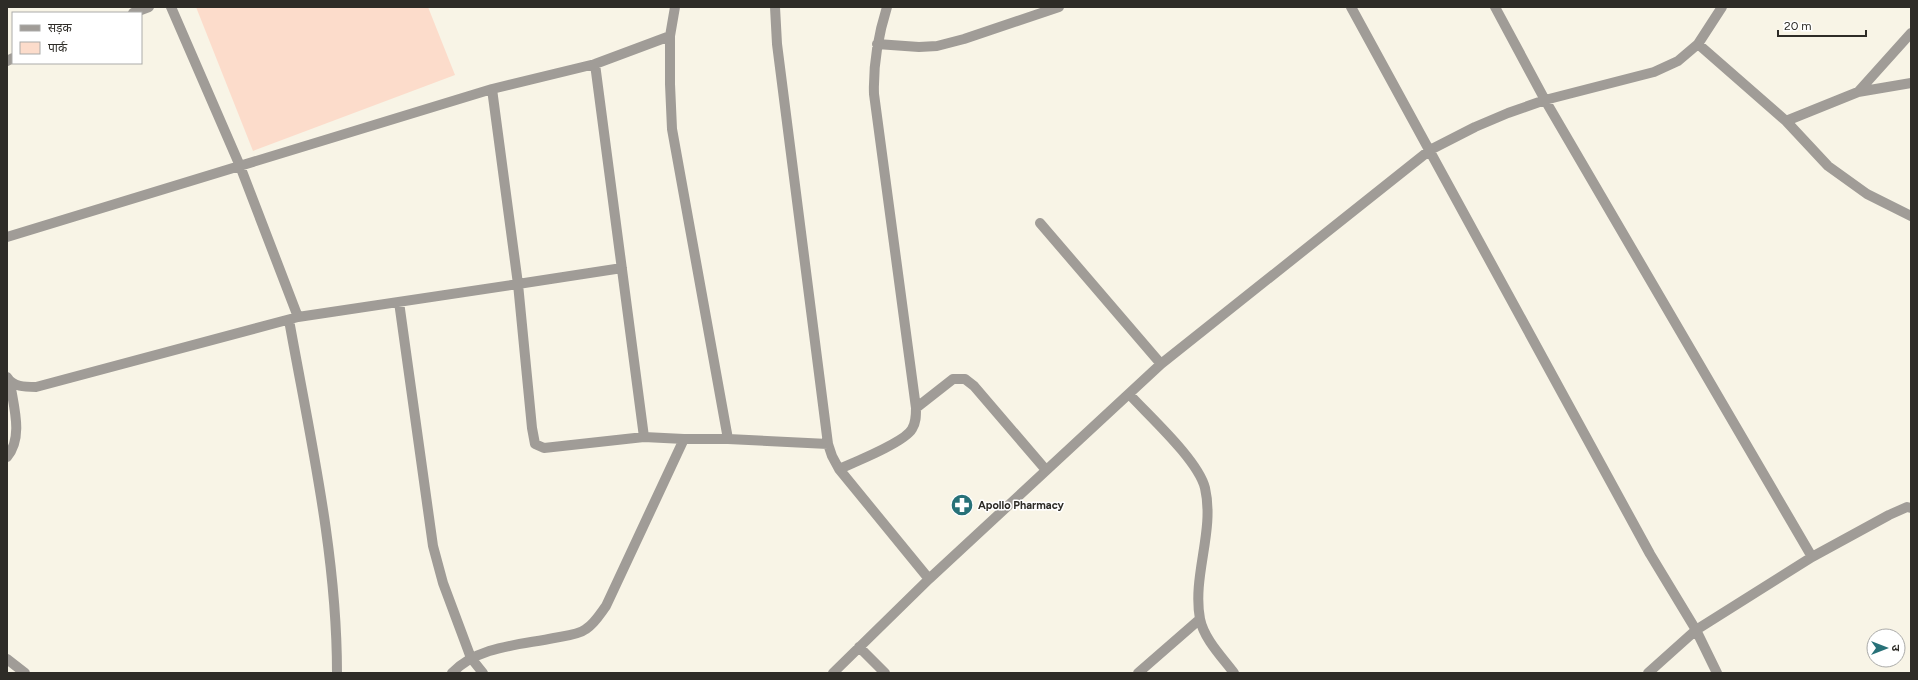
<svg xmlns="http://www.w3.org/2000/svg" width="1918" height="680" viewBox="0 0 1918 680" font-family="Figtree,'Noto Sans Devanagari',sans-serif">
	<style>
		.green { fill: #fcdccb }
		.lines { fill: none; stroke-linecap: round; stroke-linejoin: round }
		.minor { stroke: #a09c97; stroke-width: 10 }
		.labels { text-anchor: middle; stroke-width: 3; stroke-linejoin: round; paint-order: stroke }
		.poi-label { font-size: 11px; font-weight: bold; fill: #2e2c27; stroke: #fff; text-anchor: start }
	</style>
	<rect width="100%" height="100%" fill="#f8f4e6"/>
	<path class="green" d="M196,7h232l27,68 -202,76z"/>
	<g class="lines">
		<path class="minor" d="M171,7l69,159 58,151
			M775,7l2,37 51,400 4,12 7,13 90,110
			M1351,7l299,547 46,76 21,43
			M1495,7l50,93 267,457
			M133,13l16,-6
			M670,36v48l2,45 56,310 100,5
			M877,44l42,3 18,-1 27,-7 95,-32
			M1698,44l88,77 42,45 39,28 44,22
			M7,61l6,-3
			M595,64l49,373 40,2
			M1858,92l53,-59
			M1786,121l72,-29 53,-9
			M1040,223l121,141
			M7,237l485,-148
			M622,268l-104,16 14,144 3,16 9,4 100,-11
			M399,302l34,244 10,37 28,75 12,15
			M289,320c21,117 48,234 48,353
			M7,377c6,10 18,10 29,10l262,-70 220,-33 -26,-195 103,-25 75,-28 5,-29
			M1129,394c20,22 69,66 76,94 10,43 -13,88 -5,131 4,20 22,38 34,54
			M916,408l37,-29h12l9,7 72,84
			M7,457c17,-20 6,-52 3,-75
			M839,469c16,-7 66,-27 73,-40 4,-6 4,-13 4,-21l-42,-314c-1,-30 4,-58 13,-87
			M859,647l26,26
			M7,659l18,14
			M452,673c26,-27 68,-28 102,-35 10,-2 24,-3 32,-9 9,-6 14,-15 20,-23l78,-167h44
			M833,673l96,-94 232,-215 269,-214 45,-23 33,-14 37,-13 109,-28 24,-11 20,-17 24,-37
			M1138,673l62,-54
			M1648,673l48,-43 116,-73 77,-42 18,-8 4,1"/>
	</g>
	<defs>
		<g id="pharmacy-disc" transform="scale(1.15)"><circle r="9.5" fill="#277178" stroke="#fff"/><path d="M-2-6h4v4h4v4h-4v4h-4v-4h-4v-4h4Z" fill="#fff"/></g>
	</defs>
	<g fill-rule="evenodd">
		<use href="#pharmacy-disc" x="962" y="505"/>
	</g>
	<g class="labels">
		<g class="poi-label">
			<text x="978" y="509">Apollo Pharmacy</text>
		</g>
	</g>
	<rect width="1918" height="680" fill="none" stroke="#2e2c27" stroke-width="16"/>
	<rect x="12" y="12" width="130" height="52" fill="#ffffff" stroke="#ababa9"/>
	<rect x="20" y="25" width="20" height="6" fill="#a09c97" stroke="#ababa9"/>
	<text x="48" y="32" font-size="12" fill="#2e2c27">सड़क</text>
	<rect x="20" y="42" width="20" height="12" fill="#fcdccb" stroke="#ababa9"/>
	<text x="48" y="52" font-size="12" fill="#2e2c27">पार्क</text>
	<g transform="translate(1886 648) rotate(90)"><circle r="19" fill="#ffffff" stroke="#ababa9"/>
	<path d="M0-3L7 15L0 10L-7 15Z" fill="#277178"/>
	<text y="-6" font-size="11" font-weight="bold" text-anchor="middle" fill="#2e2c27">उ</text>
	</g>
	<path d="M1778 30v6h88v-6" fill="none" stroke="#2e2c27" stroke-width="2"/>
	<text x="1784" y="30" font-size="12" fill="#2e2c27" stroke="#ffffff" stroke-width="3" paint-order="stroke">20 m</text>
</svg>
